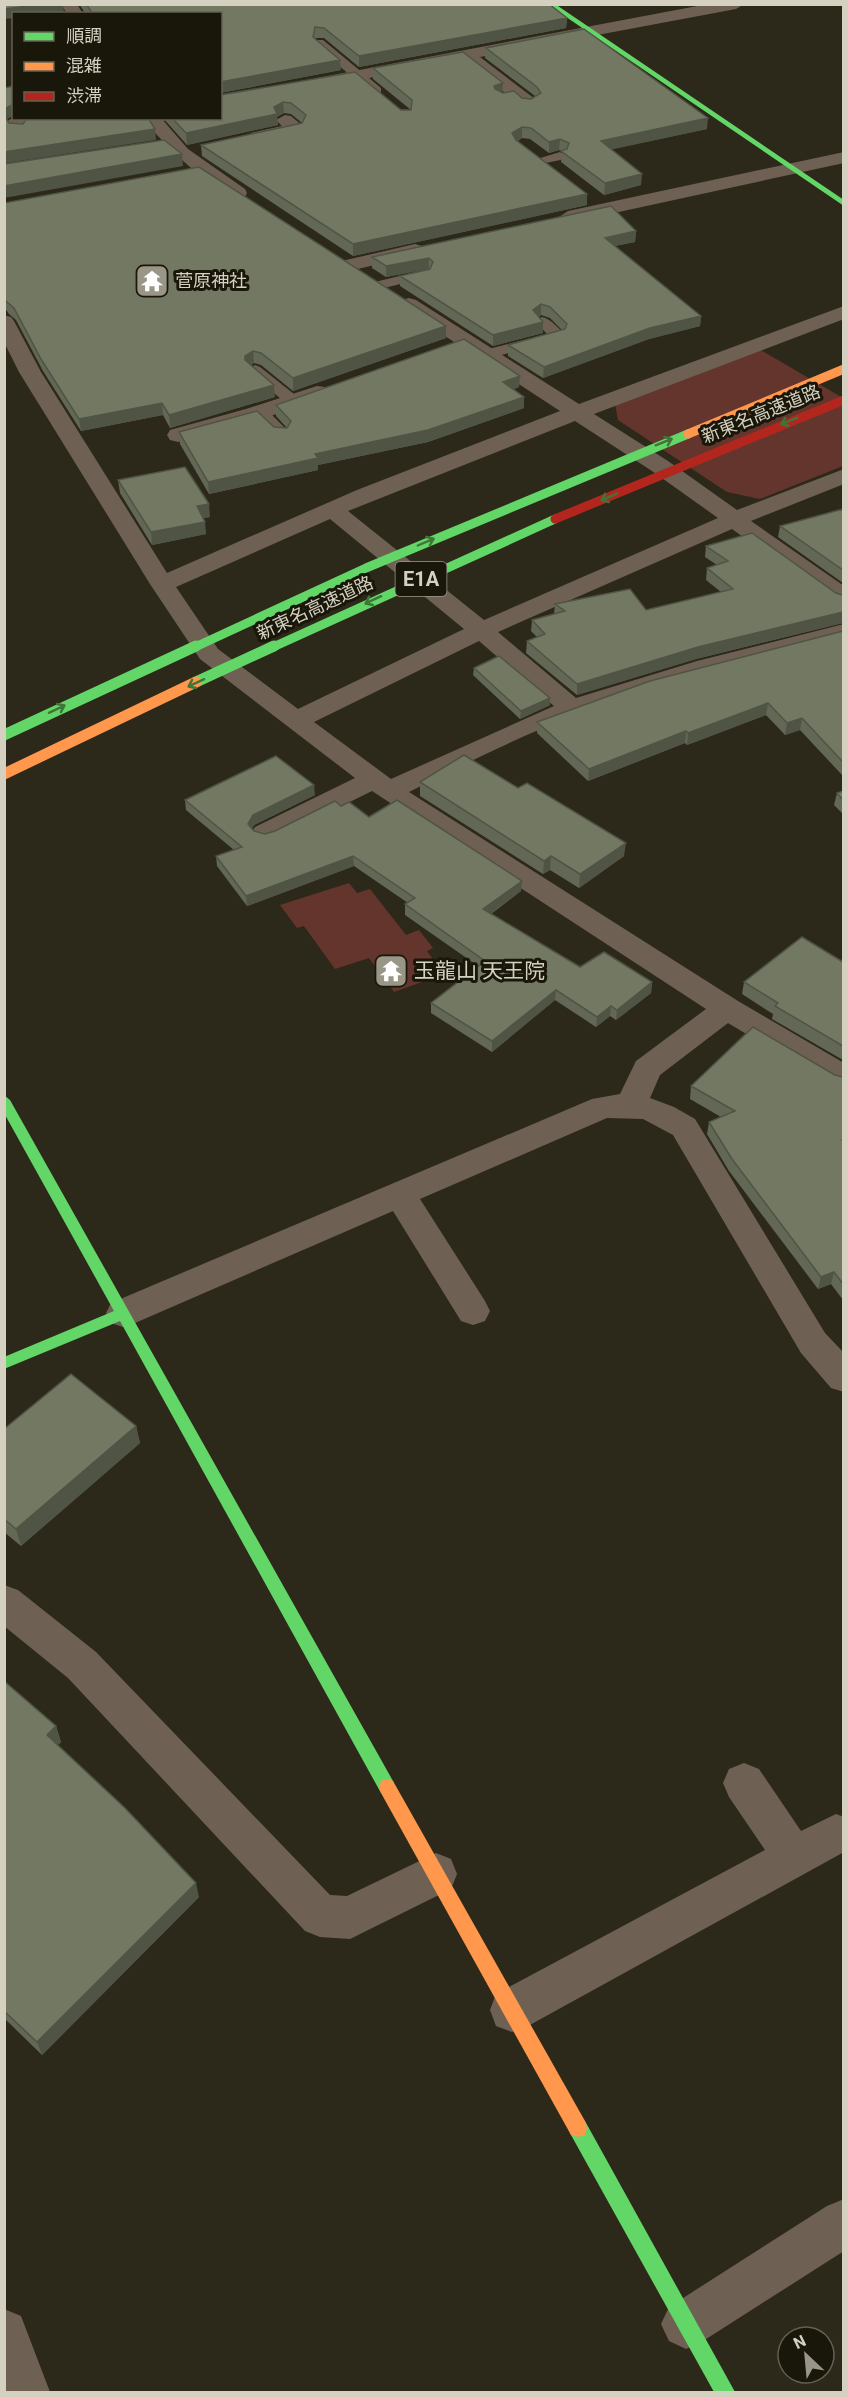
<svg xmlns="http://www.w3.org/2000/svg" width="848" height="2397" viewBox="0 0 848 2397" font-family="Roboto,'Noto Sans JP',sans-serif">
	<style>
		.green { fill: #64352c }
		.lines { fill: none; stroke-linecap: round; stroke-linejoin: round }
		.lane { fill: #6e6154; fill-rule: evenodd }
		.street { fill: #6e6154; fill-rule: evenodd }
		.fast { fill: #63d668; fill-rule: evenodd }
		.slow { fill: #ff974d; fill-rule: evenodd }
		.fast-bridge-far1 { stroke: #63d668; stroke-width: 9 }
		.fast-bridge { stroke: #63d668; stroke-width: 11 }
		.slow-bridge-far1 { stroke: #ff974d; stroke-width: 9 }
		.slow-bridge { stroke: #ff974d; stroke-width: 11 }
		.jam-bridge { stroke: #b3261e; stroke-width: 9 }
		.wall { fill: #636755 }
		.shaded-wall { fill: #505445 }
		.building { fill: #737863; stroke: #505445; stroke-width: 1.5 }
		.oneway { stroke: #3e7639 }
		.labels { text-anchor: middle; stroke-width: 6; stroke-linejoin: round; paint-order: stroke }
		.far-poi-label { font-size: 18px; fill: #d5d1c1; stroke: #19160a; text-anchor: start }
		.far-street-label { font-size: 18px; fill: #d5d1c1; stroke: #19160a }
		.shield { fill: #19160a; stroke: #9d998a; stroke-width: 1.5 }
		.shield-label { font-size: 20px; font-weight: bold; fill: #d5d1c1 }
		.poi-label { font-size: 21px; fill: #d5d1c1; stroke: #19160a; text-anchor: start }
	</style>
	<rect width="100%" height="100%" fill="#2d291a"/>
	<path class="green" d="M759,349l84,49v68l-83,33 -33,-7 -109,-72 -3,-16z
		M349,883l8,10 13,-4 36,46 13,-5 14,18 -6,3 17,23 -50,18 -25,-34 -34,11 -31,-43 -7,2 -17,-23z"/>
	<g class="lines">
		<path class="lane" d="M315,40h8l58,48v6h-8l-58,-48z
			M560,152l7,4 -2,3 -24,5 -7,-4z
			M424,270l5,1 2,3 -2,3 -49,12 -7,-4 2,-3z
			M542,317c9,2 18,12 23,19l-2,3 -77,20 -8,-5 3,-3 66,-17 -12,-13z
			M255,365l5,2 39,31 2,3 -2,3h-12l-37,-31 -3,-3z
			M260,407l6,2 22,22 2,3 -2,3h-12l-22,-22 -2,-3 2,-3z"/>
		<path class="street" d="M61,4h16l6,10h-16z
			M708,4h36l-8,5 -256,48 55,42 3,4 -9,5 -6,-1 -60,-47 -146,28 -8,-5 8,-5z
			M285,115l6,1 14,12 -3,4 -45,10 -9,-5 3,-4 31,-7 -6,-6z
			M14,117v1h37l-2,4 -23,4 2,3 -3,4h-12l-7,-11z
			M143,118h18l27,31 57,40 2,4 -2,4c-24,6 -88,-59 -102,-79z
			M844,152v11l-276,60 -9,-6 9,-6z
			M415,244l7,2 3,4 -3,4 -73,17 -10,-6 3,-4z
			M409,298l7,2 163,104 265,-98v13l-250,95 74,47 69,49 107,-41v15l-93,37 93,65v19l-9,-2 -103,-74 -234,103 78,66 121,-37 147,-37v15c-88,21 -176,42 -260,73 -60,22 -118,51 -175,80l329,209 106,62v26l-11,-3 -105,-63 -68,52 -10,23 24,9 21,12 130,214 19,20v39l-13,-4 -30,-35 -128,-218 -30,-16 -36,-1 -187,81 65,102 5,10 -5,10 -12,4 -12,-4 -68,-110 -258,112 -12,4 -12,-4 -5,-10 5,-10 481,-204 28,-5 16,-33 70,-52 -334,-218 -97,48 -10,3 -10,-3 -4,-6 4,-6 100,-49 -155,-119 -50,-75 -131,-212 -15,-30v-27l7,2 3,4 27,51 126,201 190,-83 203,-79 -158,-103 -3,-4 3,-4zM575,421l77,50 66,47 -234,102 -136,-109zM330,519l134,110 -166,80 -80,-60 -42,-62zM479,641l75,65 -163,73 -77,-57z
			M317,386l8,1 3,5 -3,5 -63,22 -84,23 -8,-2 -3,-5 3,-5 76,-21z
			M4,1585l14,5 78,62 234,243 17,1 89,-43 15,6 6,15 -6,15 -101,50 -30,-2 -15,-6 -237,-253 -64,-52z
			M744,1763l15,6 42,62 35,-17 8,3v35l-316,174 -16,6 -16,-6 -6,-16 6,-16 269,-144 -36,-53 -6,-14 6,-14z
			M844,2199v52l-141,90 -17,8 -17,-8 -8,-17 8,-17 158,-101z
			M4,2309l17,7 29,76h-46z"/>
		<path class="fast" d="M547,4h8l289,196v6z
			M4,1095l6,5 383,681 2,6 -2,6 -6,2 -6,-2 -261,-472 -116,48v-12l110,-46 -110,-198z
			M578,2119l7,2 150,271h-21l-143,-257 -2,-7 2,-7z"/>
		<path class="slow" d="M387,1779l6,2 192,340 2,7 -2,7 -7,2 -7,-2 -190,-342 -2,-6 2,-6z"/>
		<path class="fast-bridge-far1" d="M193,648l173,-80 322,-134
			M271,648l284,-129"/>
		<path class="fast-bridge" d="M196,682l78,-36
			M4,735l192,-89"/>
		<path class="slow-bridge-far1" d="M688,434l156,-65"/>
		<path class="slow-bridge" d="M4,774l192,-92"/>
		<path class="jam-bridge" d="M555,519l289,-119"/>
	</g>
	<path class="wall" d="M79,4h470l18,14 -1,10 -207,39 -35,-29h-9l26,32 -121,23v-79h-134z
		M486,48l221,81 -95,20 29,36 -37,10 -43,-33 1,-11 -3,-1 -10,3 -19,-14 -8,-1 -4,3 69,64 -234,51 -151,-100 -1,-11 101,-22 -11,-9 -7,-1 -7,4 1,8 -91,20 -24,-27h57v-23l191,15 -38,-31v-11l130,15 -1,10 29,6 4,-3 -50,-38z
		M4,202l442,136 -153,53 -32,-26 -7,-2 -3,2 24,32 -105,31 -7,-13 -82,16 -38,-60 -27,-51 -7,-6 -5,-7z
		M636,231l-1,11 -20,4 86,70 -1,10 -51,13 -106,39 -35,-22v-11l54,-15 -12,-12 -9,-3 -2,2 4,5v11l-50,13 -93,-60v-10l26,-7 -40,8 -14,-9v-11z
		M520,376l-1,11 -5,2 10,8v11l-96,34 -110,23v5l-109,24 -29,-50 -1,-12 95,-5 13,1 -11,-12v-11z
		M118,480l92,37 -7,1 3,16 -54,11 -32,-52z
		M843,509v74l-65,-46 2,-11z
		M706,546l130,47 7,2v28l-147,36 -119,36 -51,-42 1,-12 10,-4 -6,-6 1,-11 22,-6 1,-10 91,6 75,-18 -15,-12 1,-12 10,-3 -12,-8z
		M843,631v145l-43,-46 -15,5 -19,-20 -79,30 -2,-2 -97,38 -51,-48v-11z
		M474,668l76,37 -30,14 -47,-44z
		M420,782l204,74 -45,32 -29,-18 -7,4 -123,-78z
		M843,791v23l-9,-9 3,-12z
		M315,795l-61,30 -2,4 2,2 11,3 76,-28 28,11 152,74 -30,23 89,53 72,15 -1,11 -35,27 -6,-4 -14,11 -41,-27 -63,52 -61,-39v-10l47,-37 -73,-51v-11l3,-1 -54,-37 -107,40 -30,-40 -1,-10 18,-6 -48,-40 -1,-10z
		M843,962v98l-71,-41 1,-5 -31,-20 2,-12z
		M835,1075l8,2v223l-12,-16 -13,5 -89,-118 -22,-37 2,-12 12,-5 -31,-18 1,-13z
		M136,1426l4,17 -119,103 -17,-14v-103z
		M4,1681l52,45 5,16 -3,3 141,152 -157,158 -38,-37z"/>
	<path class="shaded-wall" d="M44,4h19l1,9 -50,1v4l-10,1v-10z
		M567,18l-1,10 -207,39v-11z
		M340,60l1,10 -121,23v-11z
		M503,83l-1,11 -8,3v-11z
		M283,102l1,11 -7,4 1,8 -91,20 -1,-12 88,-26z
		M13,104l1,11 -10,6v-12z
		M708,118l-1,11 -107,23 1,-11z
		M522,127v11l-10,7v-12z
		M155,129l1,11 -150,23 -2,3v-14z
		M560,139l-1,11 -10,3v-11z
		M182,154l1,12 -179,32v-12z
		M642,174l-1,11 -37,10 1,-12z
		M587,194v11l-234,51v-12z
		M636,231l-1,11 -31,6 1,-10z
		M429,258v11l-43,8v-11z
		M541,304v11l-8,6v-11z
		M701,316l-1,10 -51,13 -106,39 1,-11 106,-39z
		M543,322v11l-50,13v-11z
		M446,326v12l-153,53v-13z
		M253,351l1,12 -8,5 -1,-12z
		M520,376l-1,11 -16,6v-11z
		M274,385l1,12 -105,31 -1,-13z
		M524,397v11l-96,34 -110,23v5l-109,24 -1,-12z
		M162,403l1,12 -82,16 -2,-12z
		M209,504l1,13 -12,2 -1,-13z
		M205,522l1,12 -54,11 -1,-13z
		M843,612v11l-147,36 -119,36v-11l121,-37z
		M550,698v7l-30,14 1,-8z
		M768,703l-2,12 -79,30 1,-12z
		M802,718l-2,12 -15,5 2,-12z
		M686,731l-1,12 -97,38 1,-12z
		M314,785l1,10 -61,30 -5,9 -1,-10 5,-9z
		M626,843l-2,13 -45,32 1,-14z
		M353,856l1,10 -107,40 -1,-10z
		M551,856l-1,14 -7,4 1,-13z
		M522,881l-1,10 -38,28v-10z
		M652,982l-1,11 -35,27 1,-10z
		M556,990l-1,10 -63,52v-11z
		M611,1006l-1,10 -14,11 1,-10z
		M834,1272l-3,12 -13,5 3,-12z
		M136,1426l4,17 -119,103 -5,-17z
		M56,1726l5,16 -9,8 -5,-15z
		M196,1883l3,14 -157,158 -5,-13z"/>
	<path class="building" d="M4,4h40l-40,5z
		M86,4h463l18,14 -208,38 -35,-28 -9,-1 -2,10 27,23 -120,22v-68h-127z
		M584,29l124,89 -107,23 41,33 -37,9 -44,-32 6,-2 2,-6 -9,-4 -11,3 -18,-14 -9,-1 -10,6 4,7 71,54 -234,50 -152,-99 101,-22 4,-8 -15,-12 -8,-1 -9,5 3,7 -91,19 -14,-15h48v-23l135,-23 46,38h10l1,-10 -39,-32 90,-16 40,31 -9,3 1,3 8,4 11,-2 8,7 9,1 10,-6 -4,-6 -51,-39z
		M14,86v18l-10,5v-21z
		M4,115l5,8 14,1 4,-6h121l7,11 -151,23z
		M164,140l18,14 -178,32v-22z
		M199,167l247,159 -153,52 -32,-25 -8,-2 -8,5v4l29,25 -105,30 -7,-12 -83,16 -38,-60 -27,-51 -7,-6 -3,-3v-96z
		M611,206l25,25 -31,7 96,78 -51,12 -106,39 -36,-22 57,-16 2,-5 -17,-17 -9,-3 -8,6 10,12 -50,13 -93,-59 30,-7 3,-7 -4,-4 -43,8 -14,-9z
		M464,339l56,37 -17,6 21,15 -96,33 -113,24 3,4 -110,24 -29,-50 78,-21 17,16 13,1 4,-7 -15,-16z
		M185,467l24,37 -12,2 8,16 -54,10 -33,-52z
		M843,509v61l-63,-44z
		M752,533l84,60 7,2v17l-145,35 -121,37 -50,-43 18,-7 -13,-14 33,-9 -10,-7 75,-15 16,21 87,-21 -26,-21 21,-7 -22,-15z
		M843,631v131l-41,-44 -15,5 -19,-20 -80,30 -2,-2 -97,38 -52,-47 113,-41z
		M499,656l51,42 -29,13 -47,-43z
		M464,755l54,33 9,-5 99,60 -46,31 -29,-18 -7,5 -124,-79z
		M276,756l38,29 -61,30 -5,9 6,7 11,3 10,-3 60,-30 6,5 8,-4 20,15 28,-17 125,81 -39,28 97,58 24,-15 48,30 -35,28 -6,-4 -14,11 -41,-27 -64,51 -61,-38 54,-42 -80,-57 10,-6 -62,-42 -107,40 -30,-40 26,-9 -57,-47z
		M843,791v9l-6,-7z
		M802,937l41,25v84l-68,-40 3,-3 -34,-21z
		M753,1027l82,48 8,2v61l-1,2 1,1v143l-9,-12 -13,5 -89,-118 -23,-37 26,-11 -44,-25z
		M71,1374l65,52 -120,103 -12,-10v-90z
		M4,1681l52,45 -9,9 78,73 71,75 -159,159 -33,-31z"/>
	<defs><path id="oneway-shaft" d="M-6 0H5M1.5-3L5.5 0L1.5 3" fill="none" stroke-width="1.6" stroke-linecap="round" stroke-linejoin="round" transform="scale(1.5)"/></defs>
	<g class="oneway">
		<use href="#oneway-shaft" transform="translate(789 421) rotate(158)"/>
		<use href="#oneway-shaft" transform="translate(664 442) rotate(-22)"/>
		<use href="#oneway-shaft" transform="translate(609 497) rotate(156)"/>
		<use href="#oneway-shaft" transform="translate(426 542) rotate(-23)"/>
		<use href="#oneway-shaft" transform="translate(373 600) rotate(155)"/>
		<use href="#oneway-shaft" transform="translate(196 683) rotate(155)"/>
		<use href="#oneway-shaft" transform="translate(57 709) rotate(-25)"/>
	</g>
	<defs>
		<g id="temple-square" transform="scale(1.725)"><rect x="-9" y="-9" width="18" height="18" rx="4" fill="#9a9687" stroke="#19160a"/><path d="M0-6L5-2H3V0L6.5 2.5H4V6H1.5V3h-3V6H-4V2.5H-6.5L-3 0V-2H-5Z" fill="#fff"/></g>
	</defs>
	<g fill-rule="evenodd">
		<use href="#temple-square" x="152" y="281"/>
		<use href="#temple-square" x="391" y="971"/>
	</g>
	<g class="labels">
		<g class="far-poi-label">
			<text x="175" y="287">菅原神社</text>
		</g>
		<g class="far-street-label">
			<text transform="translate(761 414) rotate(-22)" y="6">新東名高速道路</text>
			<text transform="translate(315 608) rotate(-25)" y="6">新東名高速道路</text>
		</g>
		<rect class="shield" x="395.5" y="562" width="51" height="34" rx="4.5"/>
		<g class="shield-label">
			<text x="421" y="586">E1A</text>
		</g>
		<g class="poi-label">
			<text x="414" y="978">玉龍山 天王院</text>
		</g>
	</g>
	<rect width="848" height="2397" fill="none" stroke="#d5d1c1" stroke-width="12"/>
	<rect x="12" y="12" width="210" height="108" fill="#19160a" stroke="#646153" stroke-width="1.5"/>
	<rect x="24" y="32" width="30" height="9" fill="#63d668" stroke="#646153" stroke-width="1.5"/>
	<text x="66" y="42" font-size="18" fill="#d5d1c1">順調</text>
	<rect x="24" y="62" width="30" height="9" fill="#ff974d" stroke="#646153" stroke-width="1.5"/>
	<text x="66" y="72" font-size="18" fill="#d5d1c1">混雑</text>
	<rect x="24" y="92" width="30" height="9" fill="#b3261e" stroke="#646153" stroke-width="1.5"/>
	<text x="66" y="102" font-size="18" fill="#d5d1c1">渋滞</text>
	<g transform="translate(806 2355) rotate(334)"><circle r="28" fill="#19160a" stroke="#646153" stroke-width="1.5"/>
	<path d="M0-4.5L10 22L0 15L-10 22Z" fill="#9a9687"/>
	<text y="-9" font-size="16" font-weight="bold" text-anchor="middle" fill="#d5d1c1">N</text>
	</g>
</svg>
